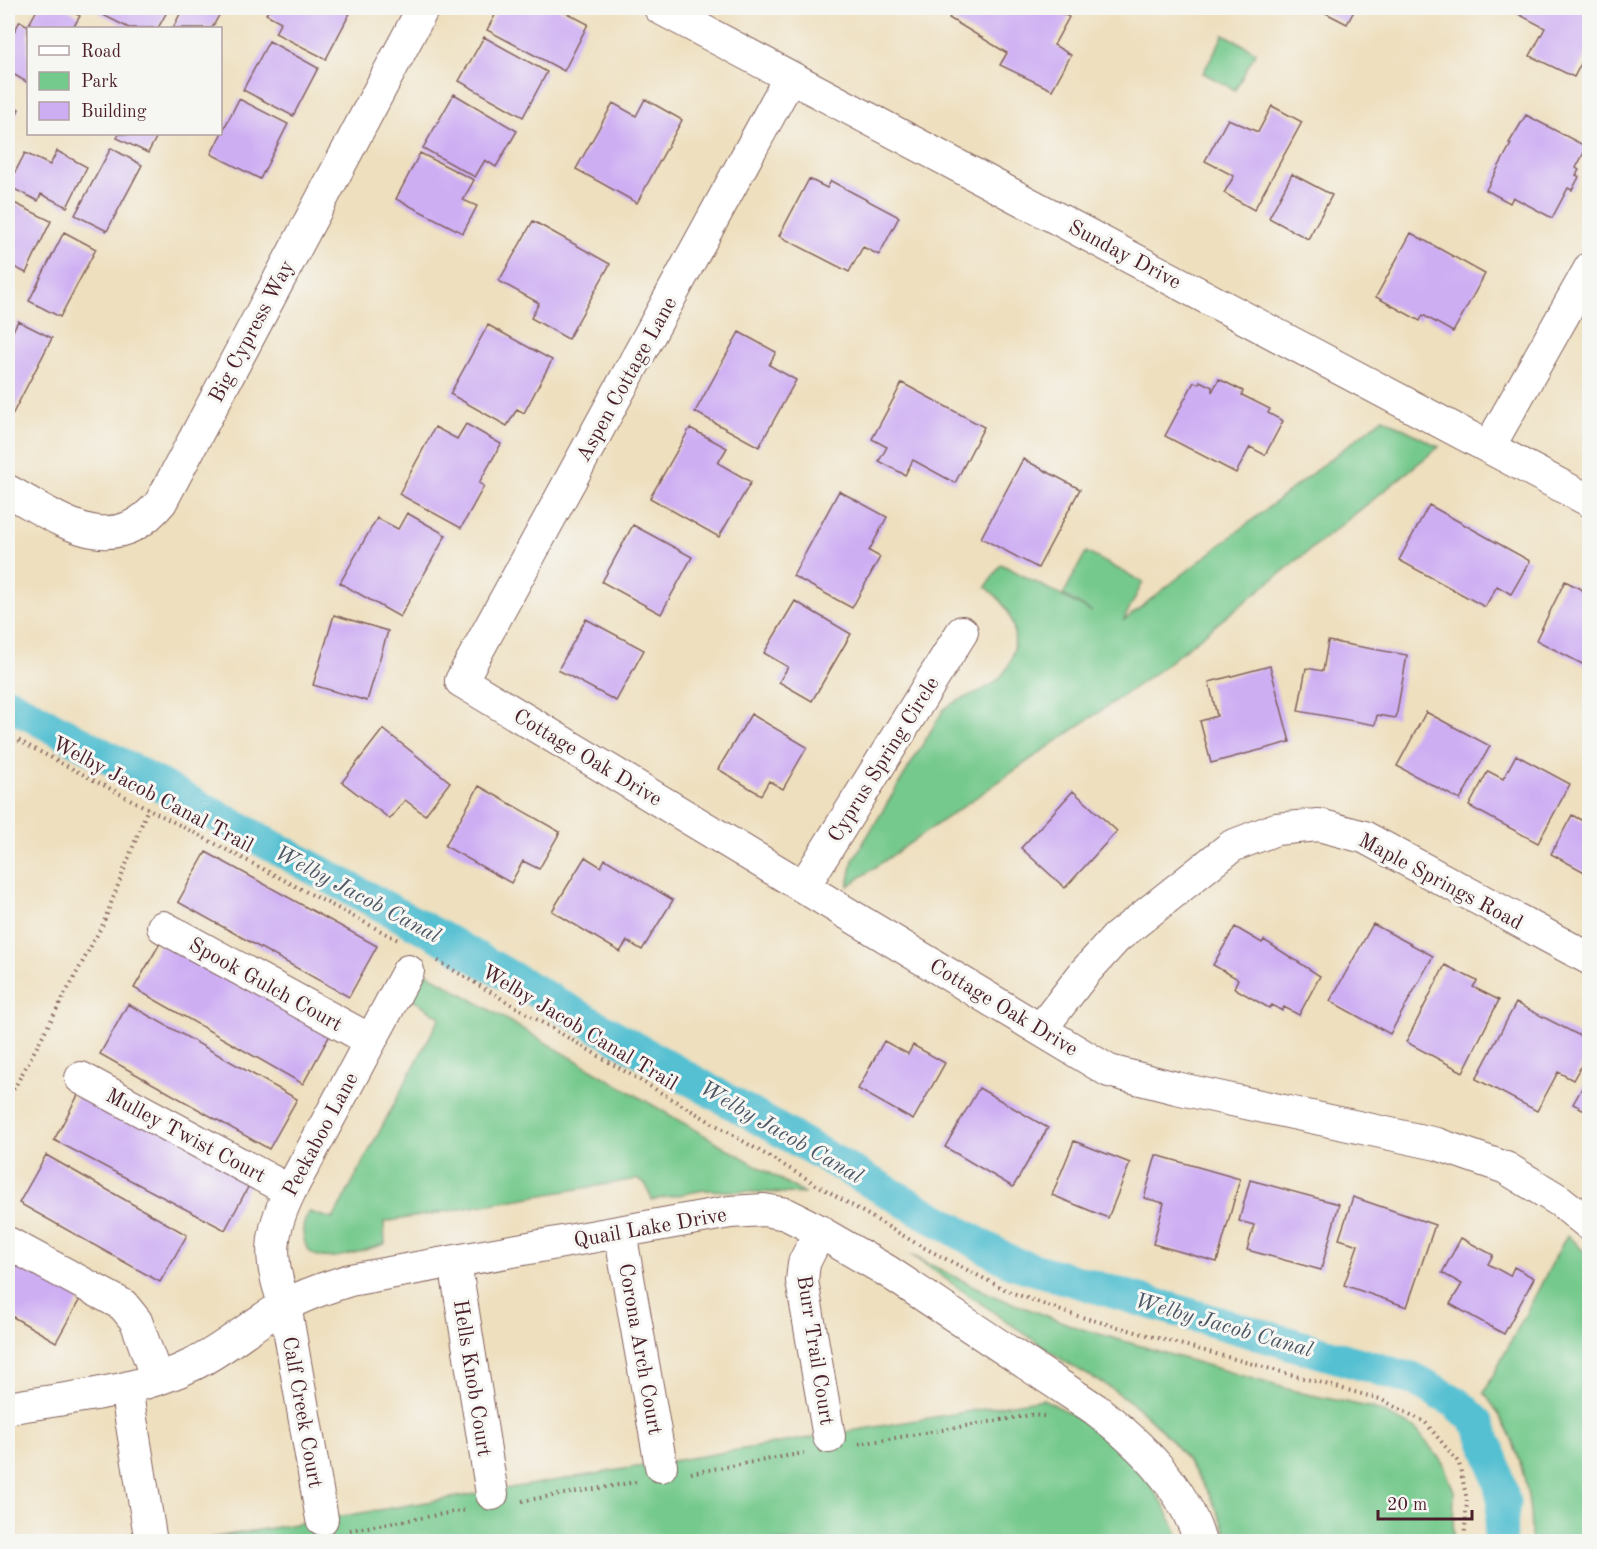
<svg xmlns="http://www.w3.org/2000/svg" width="1597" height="1549" viewBox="0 0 1597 1549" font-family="'Old Standard TT',serif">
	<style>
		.green { fill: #74c98c; stroke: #5f745c; stroke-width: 1.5 }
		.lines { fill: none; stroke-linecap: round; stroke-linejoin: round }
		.canal { stroke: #55c0d1; stroke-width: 33 }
		.building { fill: #ceaef3 }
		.street-casing { stroke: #83625e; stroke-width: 34 }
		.path { stroke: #83625e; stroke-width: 4; stroke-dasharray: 1.5 4.5; stroke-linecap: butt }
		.street { stroke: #fff; stroke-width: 32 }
		.labels { text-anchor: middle; stroke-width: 6; stroke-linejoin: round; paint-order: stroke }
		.street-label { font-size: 21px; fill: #4a1f2b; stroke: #f6f6f2 }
		.water-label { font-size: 22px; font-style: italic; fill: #4e5765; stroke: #f6f6f2 }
	</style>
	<rect width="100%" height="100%" fill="#f6f6f2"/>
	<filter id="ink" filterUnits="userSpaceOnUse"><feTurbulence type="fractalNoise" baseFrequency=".0167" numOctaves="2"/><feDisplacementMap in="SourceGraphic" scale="12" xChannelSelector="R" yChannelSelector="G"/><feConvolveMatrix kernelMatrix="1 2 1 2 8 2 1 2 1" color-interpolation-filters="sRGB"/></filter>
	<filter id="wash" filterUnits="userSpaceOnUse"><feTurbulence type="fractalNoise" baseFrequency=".008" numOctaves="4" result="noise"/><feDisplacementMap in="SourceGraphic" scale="24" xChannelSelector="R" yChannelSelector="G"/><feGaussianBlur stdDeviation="1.35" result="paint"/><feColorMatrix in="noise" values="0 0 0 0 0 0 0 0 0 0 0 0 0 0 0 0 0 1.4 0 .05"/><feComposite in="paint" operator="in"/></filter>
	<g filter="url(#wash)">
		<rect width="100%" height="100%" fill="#eedfbe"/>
		<path class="green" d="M1224,34l32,18 -21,38 -32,-17z
			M1383,418l56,29 -281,224 -310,215 5,-26 91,-151c16,-12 37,-16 50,-26 24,-19 27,-54 9,-79 -4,-6 -11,-12 -17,-17l15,-23 91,48 -29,-17 23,-43 57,30 -20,39z
			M425,972l380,222 -101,-4 -52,10 -6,-15 -9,-6 -253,43 1,22c-19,5 -73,28 -80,-1 -4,-13 -2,-20 4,-31l24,7 107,-202 -29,-19z
			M1567,1235l22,21v285h-58c1,-52 -14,-106 -47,-148z
			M911,1255l85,42 83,31 223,65 71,15 42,20 28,35 11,28 -1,50h-224c-18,-58 -65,-119 -117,-152 -17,-11 -35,-19 -51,-30 -50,-35 -100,-69 -150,-104z
			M1043,1399c52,25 97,61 124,113 5,9 11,19 13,29l-993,1z"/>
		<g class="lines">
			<path class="canal" d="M8,703l436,236 569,324 403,117 41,23 21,20 15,37 11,42 -5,40"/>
		</g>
		<g id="blocks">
			<path class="building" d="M38,8h26l16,8 -7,12h-45v55l-20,-12v-28l12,-22 8,5z
				M102,8h67l-11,20h-29l-30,-15z
				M183,8h40l-11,20h-39z
				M270,8h71l9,5 -24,46 -51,-26 6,-11 -15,-8z
				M499,8h58l31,16 -24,47 -77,-41z
				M955,8h101l-1,2 14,7 -15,28 17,10 -19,35 -52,-25 7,-12 -58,-35z
				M1316,8h37l2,1 -8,15z
				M1521,8h69v38l-16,31 -44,-21 15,-28 -27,-14z
				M484,37l63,35 -24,45 -64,-36z
				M269,41l49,27 -25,48 -50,-26z
				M454,94l63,37 -21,36 -11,-7 -10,17 -52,-29z
				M239,99l49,25 -28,55 -49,-25z
				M645,99l37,21 -45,83 -61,-34 37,-66 23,13z
				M8,103l11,6 -11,23z
				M1272,106l30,16 -48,88 -30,-17 10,-17 -29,-15 23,-42 30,13z
				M1526,115l61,32 -11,21 3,2 -3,5 3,2 -7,13 -4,-2 -16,30 -39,-21 -3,6 -24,-13 25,-46 -2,-1z
				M119,134h39l-10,19 -31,-15z
				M111,148l31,17 -35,66 -32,-16z
				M57,151l30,16 -20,40 -26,-13 -3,7 -30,-15 17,-33 25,12z
				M420,153l54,27 -11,20 14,6 -14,27 -67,-34z
				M1292,174l40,21 -24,44 -39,-21z
				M809,179l18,9 4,-7 68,36 -20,38 -16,-8 -14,25 -70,-36z
				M8,200l43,21 -25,52 -18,-9z
				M533,221l77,43 -42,75 -37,-21 8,-15 -40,-22z
				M64,232l32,17 -36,68 -31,-16z
				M1411,233l74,41 -32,58 -30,-17 -3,6 -44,-24z
				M18,321l34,17 -41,79 -3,-2v-74z
				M488,325l64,35 -28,53 -7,-4 -10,17 -57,-32z
				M739,332l37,20 -7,13 27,15 -37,67 -64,-35z
				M1219,379l24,12 -1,4 28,14 -2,4 15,8 -18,34 -15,-8 -14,26 -71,-37 29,-54 5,2 1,-3 12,6v5z
				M902,383l82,44 -29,56 -42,-23 -8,15 -26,-14 8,-14 -15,-8z
				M466,424l35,20 -22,39 5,3 -23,42 -62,-34 36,-67 22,12z
				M690,428l37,20 -9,15 33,19 -32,55 -69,-39z
				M1023,459l57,30 -42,79 -57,-30z
				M839,491l48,26 -18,34 11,6 -28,51 -59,-32z
				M1429,505l101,56 -19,33 -14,-8 -12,21 -86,-47z
				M407,513l39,22 -46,82 -60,-34 37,-65 21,11z
				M633,525l59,32 -31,57 -59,-32z
				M1565,581l25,13v74l-54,-28z
				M795,601l56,33 -39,67 -33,-19 9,-15 -24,-14z
				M334,615l54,16 -21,70 -54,-16z
				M586,619l58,31 -28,51 -58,-31z
				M1328,641l79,14 -11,63 -19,-3 -2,10 -77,-14 8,-43 17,3z
				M1270,666l20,76 -79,21 -11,-42 17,-5 -8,-34z
				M1426,712l64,34 -30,54 -63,-34z
				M751,714l56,33 -24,42 -14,-8 -8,14 -43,-26z
				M383,729l67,53 -25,33 -20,-15 -15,19 -48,-37z
				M1516,755l54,29 -32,59 -69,-37 19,-35 15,8z
				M479,786l81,46 -21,37 -16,-8 -12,22 -66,-37z
				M1073,791l44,40 -52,57 -44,-40z
				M1572,815l16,9 2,-4v55l-39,-21z
				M206,852l171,94 -28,51 -171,-95z
				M585,857l16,10 4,-8 68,41 -31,50 -15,-9 -7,11 -68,-41z
				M1373,924l60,32 -43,78 -60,-33z
				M1235,927l27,16 2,-3 56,36 -21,39 -15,-8 -2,4 -10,-6 -3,3 -35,-20 4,-9 -25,-14z
				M163,938l168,95 -28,51 -169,-96z
				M1445,965l32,16 -4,6 26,13 -36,72 -57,-30z
				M1516,1003l74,38v9l-17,30 -15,-8 -21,39 -61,-32z
				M128,1004l169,95 -28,50 -169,-95z
				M884,1041l24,13 5,-9 32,18 -32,57 -55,-31z
				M1590,1074v39l-17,-9z
				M83,1086l171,90 -29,54 -171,-90z
				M979,1088l69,40 -35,59 -68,-40z
				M1074,1141l56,22 -22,55 -56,-23z
				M46,1155l141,80 -27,47 -141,-79z
				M1156,1155l84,24 -23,83 -64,-18 11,-41 -20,-5z
				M1250,1180l89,24 -18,66 -74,-20 7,-25 -15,-4z
				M1353,1197l82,28 -28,82 -63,-22 14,-40 -19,-6z
				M1461,1238l32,17 -5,9 22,12 4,-9 20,11 -30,56 -54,-30 12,-20 -20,-11z
				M8,1246l77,44 -29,52 -48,-28z"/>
		</g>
	</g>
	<g filter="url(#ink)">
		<use href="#blocks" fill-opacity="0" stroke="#83625e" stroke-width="1.5"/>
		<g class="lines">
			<g class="street-casing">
				<path id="street" d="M660,8l930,493
					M790,77l-329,604 648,390 67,17 261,56 69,24 54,33 30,24
					M1489,447l101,-179
					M8,491c52,28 104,71 153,11l262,-494
					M804,886l158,-254
					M163,927l207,113
					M1041,1029l44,-57 31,-34 116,-92 44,-17 43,-4 45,12 226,122
					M81,1078l209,113
					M820,1231l-16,32 -2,18 27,156
					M620,1232l41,234
					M8,1243l115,62 13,16 21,58
					M455,1262l37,232
					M126,1388l25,154
					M8,1408c62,-11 129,-15 186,-44 33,-16 60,-42 92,-59 20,-11 42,-18 64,-25l380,-68 34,-2 22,4 20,10 81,47 208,138c44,34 89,77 105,133
					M322,1519l-37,-214c-17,-44 -16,-72 5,-114l118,-220"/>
			</g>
			<path class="path" d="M8,735l392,206
				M438,961l481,284 89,46 59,22 313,86 45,23 34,41 8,37 -3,42
				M8,1100l95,-176 45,-116
				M859,1444l172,-29 13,1
				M691,1473l113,-20
				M522,1501l114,-19
				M350,1530l117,-20
				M281,1542l18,-3"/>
			<use href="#street" class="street"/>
		</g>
	</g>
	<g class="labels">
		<g class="street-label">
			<text transform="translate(1125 254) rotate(28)" y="7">Sunday Drive</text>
			<text transform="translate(251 331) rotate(-62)" y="7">Big Cypress Way</text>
			<text transform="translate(626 379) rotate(-61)" y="7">Aspen Cottage Lane</text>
			<text transform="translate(588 757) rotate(31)" y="7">Cottage Oak Drive</text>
			<text transform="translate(883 759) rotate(-58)" y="7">Cyprus Spring Circle</text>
			<text transform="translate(153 794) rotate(28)" y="7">Welby Jacob Canal Trail</text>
			<text transform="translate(1441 881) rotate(28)" y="7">Maple Springs Road</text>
			<text transform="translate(266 984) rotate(29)" y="7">Spook Gulch Court</text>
			<text transform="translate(1004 1007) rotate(31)" y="7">Cottage Oak Drive</text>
			<text transform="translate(580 1027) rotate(31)" y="7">Welby Jacob Canal Trail</text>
			<text transform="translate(320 1134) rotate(-62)" y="7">Peekaboo Lane</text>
			<text transform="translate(186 1135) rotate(28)" y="7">Mulley Twist Court</text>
			<text transform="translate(650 1227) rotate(-10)" y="7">Quail Lake Drive</text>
			<text transform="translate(641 1349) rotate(80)" y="7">Corona Arch Court</text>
			<text transform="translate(816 1350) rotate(81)" y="7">Burr Trail Court</text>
			<text transform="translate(473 1378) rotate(81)" y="7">Hells Knob Court</text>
			<text transform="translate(303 1412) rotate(80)" y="7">Calf Creek Court</text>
		</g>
		<g class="water-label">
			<text transform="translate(358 893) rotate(28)" y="8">Welby Jacob Canal</text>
			<text transform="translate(782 1131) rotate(30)" y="8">Welby Jacob Canal</text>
			<text transform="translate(1224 1324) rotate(16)" y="8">Welby Jacob Canal</text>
		</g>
	</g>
	<rect width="1597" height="1549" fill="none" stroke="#f6f6f2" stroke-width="30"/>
	<rect x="27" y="27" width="195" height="108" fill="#f6f6f2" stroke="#b1a0a2" stroke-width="1.5"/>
	<rect x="39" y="46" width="30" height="9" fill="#ffffff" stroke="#b1a0a2" stroke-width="1.5"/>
	<text x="81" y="57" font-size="18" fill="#4a1f2b">Road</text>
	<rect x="39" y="72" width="30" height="18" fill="#74c98c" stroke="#b1a0a2" stroke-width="1.5"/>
	<text x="81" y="87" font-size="18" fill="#4a1f2b">Park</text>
	<rect x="39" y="102" width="30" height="18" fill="#ceaef3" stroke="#b1a0a2" stroke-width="1.5"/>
	<text x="81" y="117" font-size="18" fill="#4a1f2b">Building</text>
	<path d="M1378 1510v9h94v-9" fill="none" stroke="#4a1f2b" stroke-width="3"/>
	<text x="1387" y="1510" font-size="18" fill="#4a1f2b" stroke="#f6f6f2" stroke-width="4.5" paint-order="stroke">20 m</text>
</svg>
